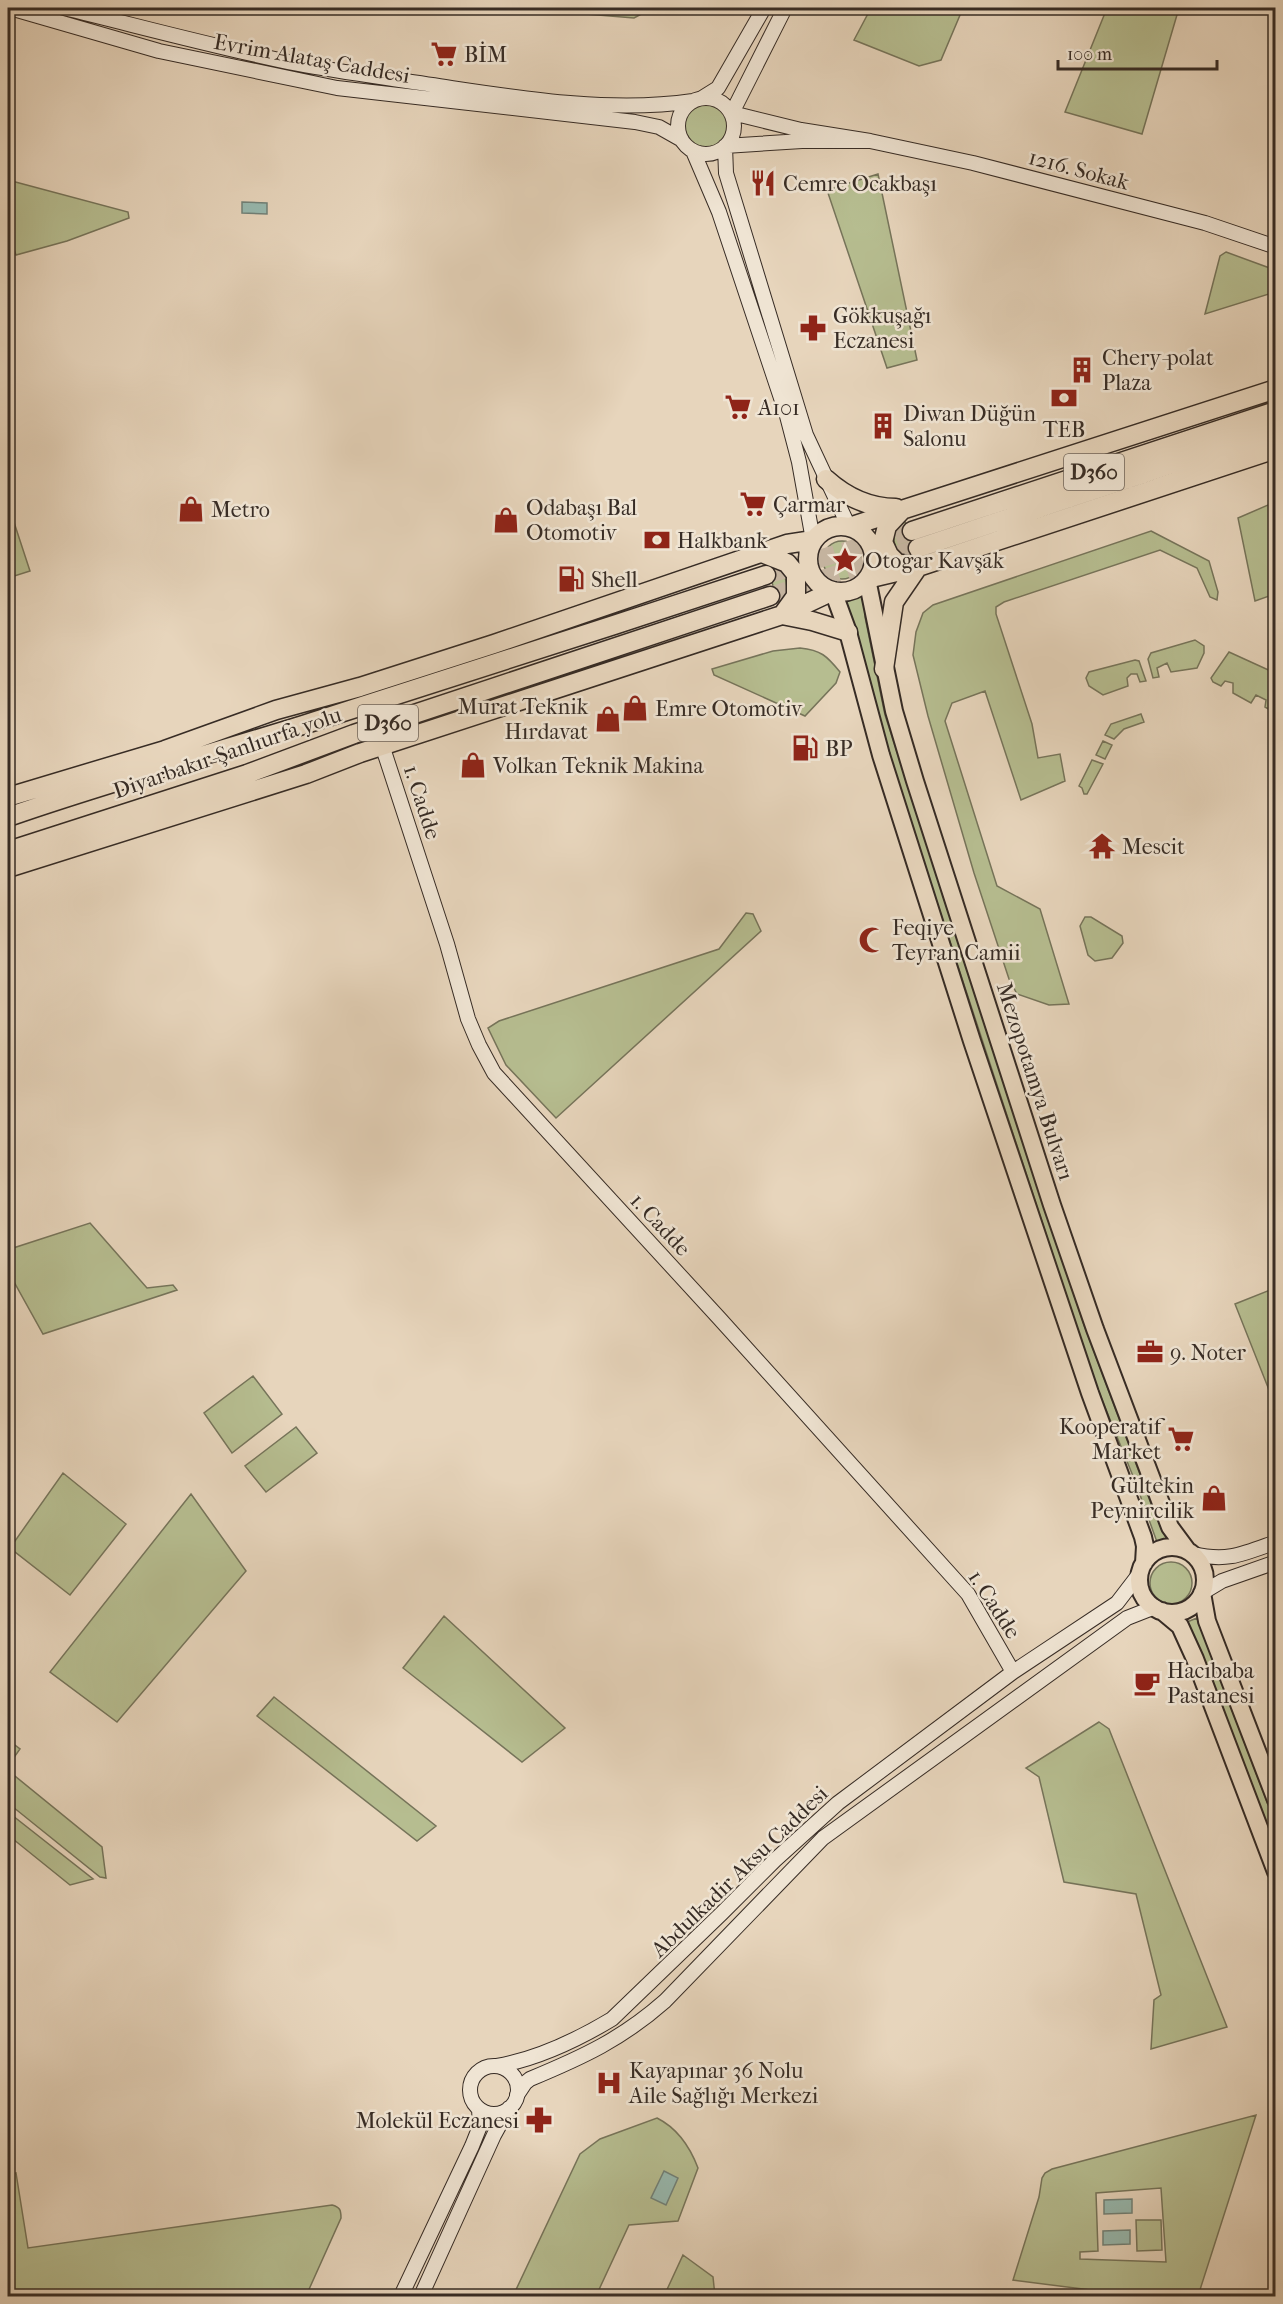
<svg xmlns="http://www.w3.org/2000/svg" width="1283" height="2304" viewBox="0 0 1283 2304" font-family="'IM FELL French Canon',serif">
	<style>
		.green { fill: #b6bd90; stroke: #76745a; stroke-width: 1.5; fill-rule: evenodd }
		.water { fill: #97b9af; stroke: #718178; stroke-width: 1.5 }
		.lines { fill: none; stroke-linecap: round; stroke-linejoin: round }
		.highway-tunnel { stroke: #c4b39e; stroke-width: 18; stroke-dasharray: 18 9; stroke-linecap: butt }
		.secondary-casing { stroke: #372c25; stroke-width: 16 }
		.primary-casing { stroke: #372c25; stroke-width: 20 }
		.highway-casing { stroke: #372c25; stroke-width: 21 }
		.secondary { stroke: #efe4d3; stroke-width: 14 }
		.primary { stroke: #e7d5bc; stroke-width: 16 }
		.highway { stroke: #e7d5bc; stroke-width: 18 }
		.labels { text-anchor: middle; stroke-width: 5; stroke-linejoin: round; paint-order: stroke }
		.shield { fill: #efe4d3; stroke: #6e6359; stroke-width: 1.5 }
		.shield-label { font-size: 21px; font-weight: bold; fill: #372c25 }
		.poi-label { font-size: 22px; fill: #372c25; stroke: #efe4d3; text-anchor: start }
		.street-label { font-size: 22px; fill: #372c25; stroke: #efe4d3 }
	</style>
	<rect width="100%" height="100%" fill="#e7d5bc"/>
	<filter id="stains"><feTurbulence type="fractalNoise" baseFrequency=".00333" numOctaves="4"/><feColorMatrix values="0 0 0 0 .2 0 0 0 0 .09 0 0 0 0 .02 0 0 0 .5 -.17"/></filter>
	<radialGradient id="worn" r=".72"><stop offset=".6" stop-color="#630" stop-opacity="0"/><stop offset="1" stop-color="#630" stop-opacity=".3"/></radialGradient>
	<path class="green" d="M513,8h140l-19,10z
		M871,8h92l-22,52 -22,6 -65,-26z
		M1107,8h72l-37,126 -77,-22z
		M684 124a23 23 0 1 1 46 0a23 23 0 1 1-46 0Z
		M878,174l39,186 -30,8 -60,-178z
		M8,180l120,32 1,6 -62,23 -51,14 -8,-23z
		M1226,252l49,18v22l-70,22 15,-58z
		M1275,502v92l-20,7 -17,-83z
		M8,504l22,67 -22,7z
		M904,519l13,37c-24,-1 -27,-14 -19,-34z
		M1151,531l58,30 9,31 -1,8 -7,-3 -13,-29 -37,-18 -156,52 -8,5v7l36,110 6,34 22,-4 5,27 -44,19 -36,-109 -33,12 -7,18 52,165 43,23 29,95 -20,1 -32,-11 -8,-15 -35,-106 -46,-157 -15,-61 3,-23 7,-19 10,-8z
		M823 560a19 19 0 1 1 38 0a19 19 0 1 1-38 0Z
		M766,565c19,0 21,13 21,29l-8,9z
		M866,592l-1,25 20,98 199,610 69,184 13,29 -9,4 -22,-61 -41,-101 -215,-654 -37,-127z
		M1195,640l9,6v7l-7,15 -26,4 -4,-9 -10,5 2,9 -6,1 -5,-19 3,-6z
		M800,648c21,2 27,8 40,24l-4,11 -31,33 -91,-41 -2,-6 61,-18z
		M1229,652l46,21v40l-10,-6 1,-7 -10,-5 -5,8 -18,-10v-10l-8,-2 -4,5 -8,-4 -2,-4z
		M1135,660l4,1 7,20 -6,1 -3,-8h-6l-4,4 1,8 -25,9 -14,-9 -3,-8 3,-6z
		M1141,714l3,8 -20,7 -10,10 -9,-4 6,-11z
		M1103,741l9,4 -7,14 -9,-4z
		M1092,760l11,4 -16,30h-3l-2,-6 -3,-2z
		M746,913l7,1 8,17 -205,187 -50,-53 -18,-37 11,-7 220,-72z
		M1085,917h6l31,19 1,7 -11,15 -17,3 -7,-6 -8,-29z
		M90,1223l57,65 26,-3 4,5 -134,44 -35,-63v-25l2,3z
		M1275,1288v117l-40,-101z
		M253,1376l29,38 -50,39 -28,-40z
		M296,1427l21,26 -51,39 -21,-26z
		M63,1473l63,51 -56,71 -60,-47z
		M191,1494l55,77 -129,151 -67,-50z
		M1150 1583a21 21 0 1 1 42 0a21 21 0 1 1-42 0Z
		M444,1616l121,112 -43,34 -119,-94z
		M1197,1618l78,205v26l-88,-227z
		M274,1697l162,129 -19,15 -160,-125z
		M1099,1722l10,7 118,298 -76,22 3,-49 7,-5 -25,-101 -72,-12 -25,-105 -13,-9z
		M11,1742l9,7 -12,17v-20z
		M10,1772l92,75 4,31 -6,-1 -92,-74v-28z
		M8,1812l85,67 -23,6 -62,-50z
		M1256,2115l-58,181h-61l-124,-16 26,-83 3,-19 3,-5 7,-4zM1161,2188l5,74 -86,-3v-7l18,-1 -2,-58z
		M657,2118c20,10 33,29 41,50l-20,53 -49,4 -33,71h-83l67,-142 20,-15z
		M16,2173l12,75 304,-43c8,2 9,5 9,13l-35,78h-293l-5,-36v-85z
		M1136,2220h25l1,30 -25,1z
		M683,2255l30,22 2,19h-51z"/>
	<path class="water" d="M242,202l25,1v11l-25,-1z
		M664,2171l14,7 -12,27 -15,-7z
		M1132,2199v14l-28,1v-14z
		M1130,2230v14l-27,1v-14z"/>
	<g class="lines">
		<path class="highway-tunnel" d="M766,575l146,-44
			M770,596l148,-48"/>
		<g class="secondary-casing">
			<path id="secondary" d="M10,8l149,43 178,37 298,34 24,5 23,13
				M64,8c78,19 155,40 234,56 48,9 98,15 147,23 80,12 168,26 248,14
				M785,8l-53,105 69,17 69,11h-68l-77,5 1,27 80,262 43,92
				M702,98l16,-10 46,-80
				M678 126a28 28 0 1 1 56 0a28 28 0 1 1-56 0Z
				M870,141l103,22 232,60 71,24
				M693,151l26,61 68,204 12,46 14,78
				M382,745l65,199 21,75 11,26 15,28 225,245 249,276 45,78
				M1193,1554c35,8 50,0 83,-12
				M1202,1593l20,-12 54,-19
				M470 2090a24 24 0 1 1 48 0a24 24 0 1 1-48 0Z
				M497,2066c40,-7 80,-26 115,-47l109,-105 54,-54 63,-57 175,-131 104,-69 23,-30
				M517,2095l8,-12 5,-4c53,-22 92,-40 135,-78l158,-163 304,-220 28,-11
				M401,2296l71,-150 8,-20 -1,-17
				M421,2296l73,-161 15,-27"/>
		</g>
		<g class="primary-casing">
			<path id="primary" d="M867,579l27,132 21,70 137,424 43,124 75,198 17,23
				M833,591l15,41 33,123 91,286 118,352 53,144 2,9 -1,17
				M1139 1580a33 33 0 1 1 66 0a33 33 0 1 1-66 0Z
				M1202,1593l5,28 69,179
				M1162,1611l18,15 15,33 81,213"/>
		</g>
		<g class="highway-casing">
			<path id="highway" d="M826,479c20,18 42,29 70,29
				M808 559a33 33 0 1 1 66 0a33 33 0 1 1-66 0Z
				M849,527l427,-138
				M912,531l364,-120
				M918,548l358,-118
				M762,553l25,10 9,11v22l-13,18
				M867,579l51,-12 358,-118
				M782,615l30,6 36,11
				M884,669l10,-67 24,-35 -21,-4 -8,-8 -6,-13 4,-16 15,-16
				M8,797l157,-47 111,-40 84,-23 134,-43 293,-100 26,-4
				M8,817c97,-34 196,-61 295,-92 155,-49 309,-99 463,-150
				M8,851l239,-77 107,-40 416,-138
				M8,868l298,-94 54,-21 422,-138 51,-24"/>
		</g>
		<use href="#secondary" class="secondary"/>
		<use href="#primary" class="primary"/>
		<use href="#highway" class="highway"/>
	</g>
	<defs>
		<g id="supermarket-bare" transform="scale(2.07)"><path d="M-6-5.5h2.5l.6 2H6L4.5 2H-2.5L-4.4-4H-6ZM-1.5 3.2a1.3 1.3 0 1 0 .1 0ZM3 3.2a1.3 1.3 0 1 0 .1 0Z" fill="#8f2418" stroke="#efe4d3" stroke-width="2.5" paint-order="stroke"/></g>
		<g id="restaurant-bare" transform="scale(2.07)"><path d="M-5-6h1v4h1v-4h1v4h1v-4h1v5L-1.5 .5V6h-2V.5L-5-1ZM5-6V6H3V1.5H1.5Q1.5-4 5-6Z" fill="#8f2418" stroke="#efe4d3" stroke-width="2.5" paint-order="stroke"/></g>
		<g id="pharmacy-bare" transform="scale(2.07)"><path d="M-2-6h4v4h4v4h-4v4h-4v-4h-4v-4h4Z" fill="#8f2418" stroke="#efe4d3" stroke-width="2.5" paint-order="stroke"/></g>
		<g id="building-bare" transform="scale(2.07)"><path d="M-4-6H4V6H1V3H-1V6H-4ZM-2.5-4.3h1.7v1.8h-1.7ZM.8-4.3h1.7v1.8H.8ZM-2.5-1h1.7V.8h-1.7ZM.8-1h1.7V.8H.8Z" fill="#8f2418" stroke="#efe4d3" stroke-width="2.5" paint-order="stroke"/></g>
		<g id="bank-bare" transform="scale(2.07)"><path d="M-6-4H6V4H-6ZM0-2.3a2.3 2.3 0 1 0 0 4.6a2.3 2.3 0 1 0 0-4.6Z" fill="#8f2418" stroke="#efe4d3" stroke-width="2.5" paint-order="stroke"/></g>
		<g id="shop-bare" transform="scale(2.07)"><path d="M-5-2.5h2.3a2.7 3.5 0 0 1 5.4 0H5L5.5 6h-11ZM-1.5-2.5h3a1.5 2.3 0 0 0-3 0Z" fill="#8f2418" stroke="#efe4d3" stroke-width="2.5" paint-order="stroke"/></g>
		<g id="sight-bare" transform="scale(2.07)"><path d="M0-6L1.8-2.2L6-1.7L2.9 1.2L3.7 5.4L0 3.3L-3.7 5.4L-2.9 1.2L-6-1.7L-1.8-2.2Z" fill="#8f2418" stroke="#efe4d3" stroke-width="2.5" paint-order="stroke"/></g>
		<g id="fuel-bare" transform="scale(2.07)"><path d="M-5.5-6h7V0h2V4h1.3V-2.5L3-4.5l.8-.8L6-3V5H2.5V1h-1V6h-7ZM-4.2-4.7v3.2H.2V-4.7Z" fill="#8f2418" stroke="#efe4d3" stroke-width="2.5" paint-order="stroke"/></g>
		<g id="temple-bare" transform="scale(2.07)"><path d="M0-6L5-2H3V0L6.5 2.5H4V6H1.5V3h-3V6H-4V2.5H-6.5L-3 0V-2H-5Z" fill="#8f2418" stroke="#efe4d3" stroke-width="2.5" paint-order="stroke"/></g>
		<g id="mosque-bare" transform="scale(2.07)"><path d="M3.5-4.9A6 6 0 1 0 3.5 4.9A5 5 0 1 1 3.5-4.9Z" fill="#8f2418" stroke="#efe4d3" stroke-width="2.5" paint-order="stroke"/></g>
		<g id="office-bare" transform="scale(2.07)"><path d="M-6-3h4V-5.5h4V-3h4V5H-6ZM-1-4.5V-3h2v-1.5ZM-6 0V1H6V0Z" fill="#8f2418" stroke="#efe4d3" stroke-width="2.5" paint-order="stroke"/></g>
		<g id="cafe-bare" transform="scale(2.07)"><path d="M-5.5-4.5H6V0H3Q3 3.5 0 3.5H-2.5Q-5.5 3.5-5.5 0ZM3-3.2v2h1.7v-2ZM-6 4.5H4V6H-6Z" fill="#8f2418" stroke="#efe4d3" stroke-width="2.5" paint-order="stroke"/></g>
		<g id="hospital-bare" transform="scale(2.07)"><path d="M-5-5h3v3.5h4V-5h3V5h-3V1.5h-4V5h-3Z" fill="#8f2418" stroke="#efe4d3" stroke-width="2.5" paint-order="stroke"/></g>
	</defs>
	<g fill-rule="evenodd">
		<use href="#supermarket-bare" x="444" y="54"/>
		<use href="#restaurant-bare" x="763" y="183"/>
		<use href="#pharmacy-bare" x="813" y="328"/>
		<use href="#building-bare" x="1082" y="370"/>
		<use href="#bank-bare" x="1064" y="398"/>
		<use href="#supermarket-bare" x="738" y="407"/>
		<use href="#building-bare" x="883" y="426"/>
		<use href="#supermarket-bare" x="753" y="504"/>
		<use href="#shop-bare" x="191" y="509"/>
		<use href="#shop-bare" x="506" y="520"/>
		<use href="#bank-bare" x="657" y="540"/>
		<use href="#sight-bare" x="845" y="560"/>
		<use href="#fuel-bare" x="571" y="579"/>
		<use href="#shop-bare" x="635" y="708"/>
		<use href="#shop-bare" x="608" y="719"/>
		<use href="#fuel-bare" x="805" y="748"/>
		<use href="#shop-bare" x="473" y="765"/>
		<use href="#temple-bare" x="1102" y="846"/>
		<use href="#mosque-bare" x="872" y="940"/>
		<use href="#office-bare" x="1150" y="1352"/>
		<use href="#supermarket-bare" x="1181" y="1439"/>
		<use href="#shop-bare" x="1214" y="1498"/>
		<use href="#cafe-bare" x="1147" y="1683"/>
		<use href="#hospital-bare" x="609" y="2083"/>
		<use href="#pharmacy-bare" x="539" y="2120"/>
	</g>
	<g class="labels">
		<g class="shield">
			<rect x="1064" y="454" width="60" height="36" rx="4.5"/>
			<rect x="358" y="705" width="60" height="36" rx="4.5"/>
		</g>
		<g class="shield-label">
			<text x="1094" y="479">D360</text>
			<text x="388" y="730">D360</text>
		</g>
		<g class="poi-label">
			<text x="464" y="62">BİM</text>
			<text x="783" y="191">Cemre Ocakbaşı</text>
			<text x="833" y="323">Gökkuşağı<tspan x="833" dy="25">Eczanesi</tspan></text>
			<text x="1102" y="365">Chery-polat<tspan x="1102" dy="25">Plaza</tspan></text>
			<text x="758" y="415">A101</text>
			<text x="903" y="421">Diwan Düğün<tspan x="903" dy="25">Salonu</tspan></text>
			<text x="1064" y="437" text-anchor="middle">TEB</text>
			<text x="773" y="512">Çarmar</text>
			<text x="526" y="515">Odabaşı Bal<tspan x="526" dy="25">Otomotiv</tspan></text>
			<text x="211" y="517">Metro</text>
			<text x="677" y="548">Halkbank</text>
			<text x="865" y="568">Otogar Kavşak</text>
			<text x="591" y="587">Shell</text>
			<text x="588" y="714" text-anchor="end">Murat Teknik<tspan x="588" dy="25">Hırdavat</tspan></text>
			<text x="655" y="716">Emre Otomotiv</text>
			<text x="825" y="756">BP</text>
			<text x="493" y="773">Volkan Teknik Makina</text>
			<text x="1122" y="854">Mescit</text>
			<text x="892" y="935">Feqiye<tspan x="892" dy="25">Teyran Camii</tspan></text>
			<text x="1170" y="1360">9. Noter</text>
			<text x="1161" y="1434" text-anchor="end">Kooperatif<tspan x="1161" dy="25">Market</tspan></text>
			<text x="1194" y="1493" text-anchor="end">Gültekin<tspan x="1194" dy="25">Peynircilik</tspan></text>
			<text x="1167" y="1678">Hacıbaba<tspan x="1167" dy="25">Pastanesi</tspan></text>
			<text x="629" y="2078">Kayapınar 36 Nolu<tspan x="629" dy="25">Aile Sağlığı Merkezi</tspan></text>
			<text x="519" y="2128" text-anchor="end">Molekül Eczanesi</text>
		</g>
		<g class="street-label">
			<text transform="translate(312 58) rotate(10)" y="8">Evrim Alataş Caddesi</text>
			<text transform="translate(1079 169) rotate(15)" y="8">1216. Sokak</text>
			<text transform="translate(227 752) rotate(-19)" y="8">Diyarbakır-Şanlıurfa yolu</text>
			<text transform="translate(423 802) rotate(72)" y="8">1. Cadde</text>
			<text transform="translate(1036 1081) rotate(72)" y="8">Mezopotamya Bulvarı</text>
			<text transform="translate(661 1224) rotate(47)" y="8">1. Cadde</text>
			<text transform="translate(995 1604) rotate(57)" y="8">1. Cadde</text>
			<text transform="translate(739 1871) rotate(-44)" y="8">Abdulkadir Aksu Caddesi</text>
		</g>
	</g>
	<rect width="1283" height="2304" fill="none" stroke="#e7d5bc" stroke-width="30"/>
	<rect x="9" y="9" width="1265" height="2286" fill="none" stroke="#372c25" stroke-width="3"/>
	<rect x="15" y="15" width="1253" height="2274" fill="none" stroke="#372c25" stroke-width="1.5"/>
	<path d="M1058 60v9h159v-9" fill="none" stroke="#372c25" stroke-width="3"/>
	<text x="1067" y="60" font-size="18" fill="#372c25" stroke="#efe4d3" stroke-width="4.5" paint-order="stroke">100 m</text>
	<rect width="100%" height="100%" filter="url(#stains)"/>
	<rect width="100%" height="100%" fill="url(#worn)"/>
</svg>
